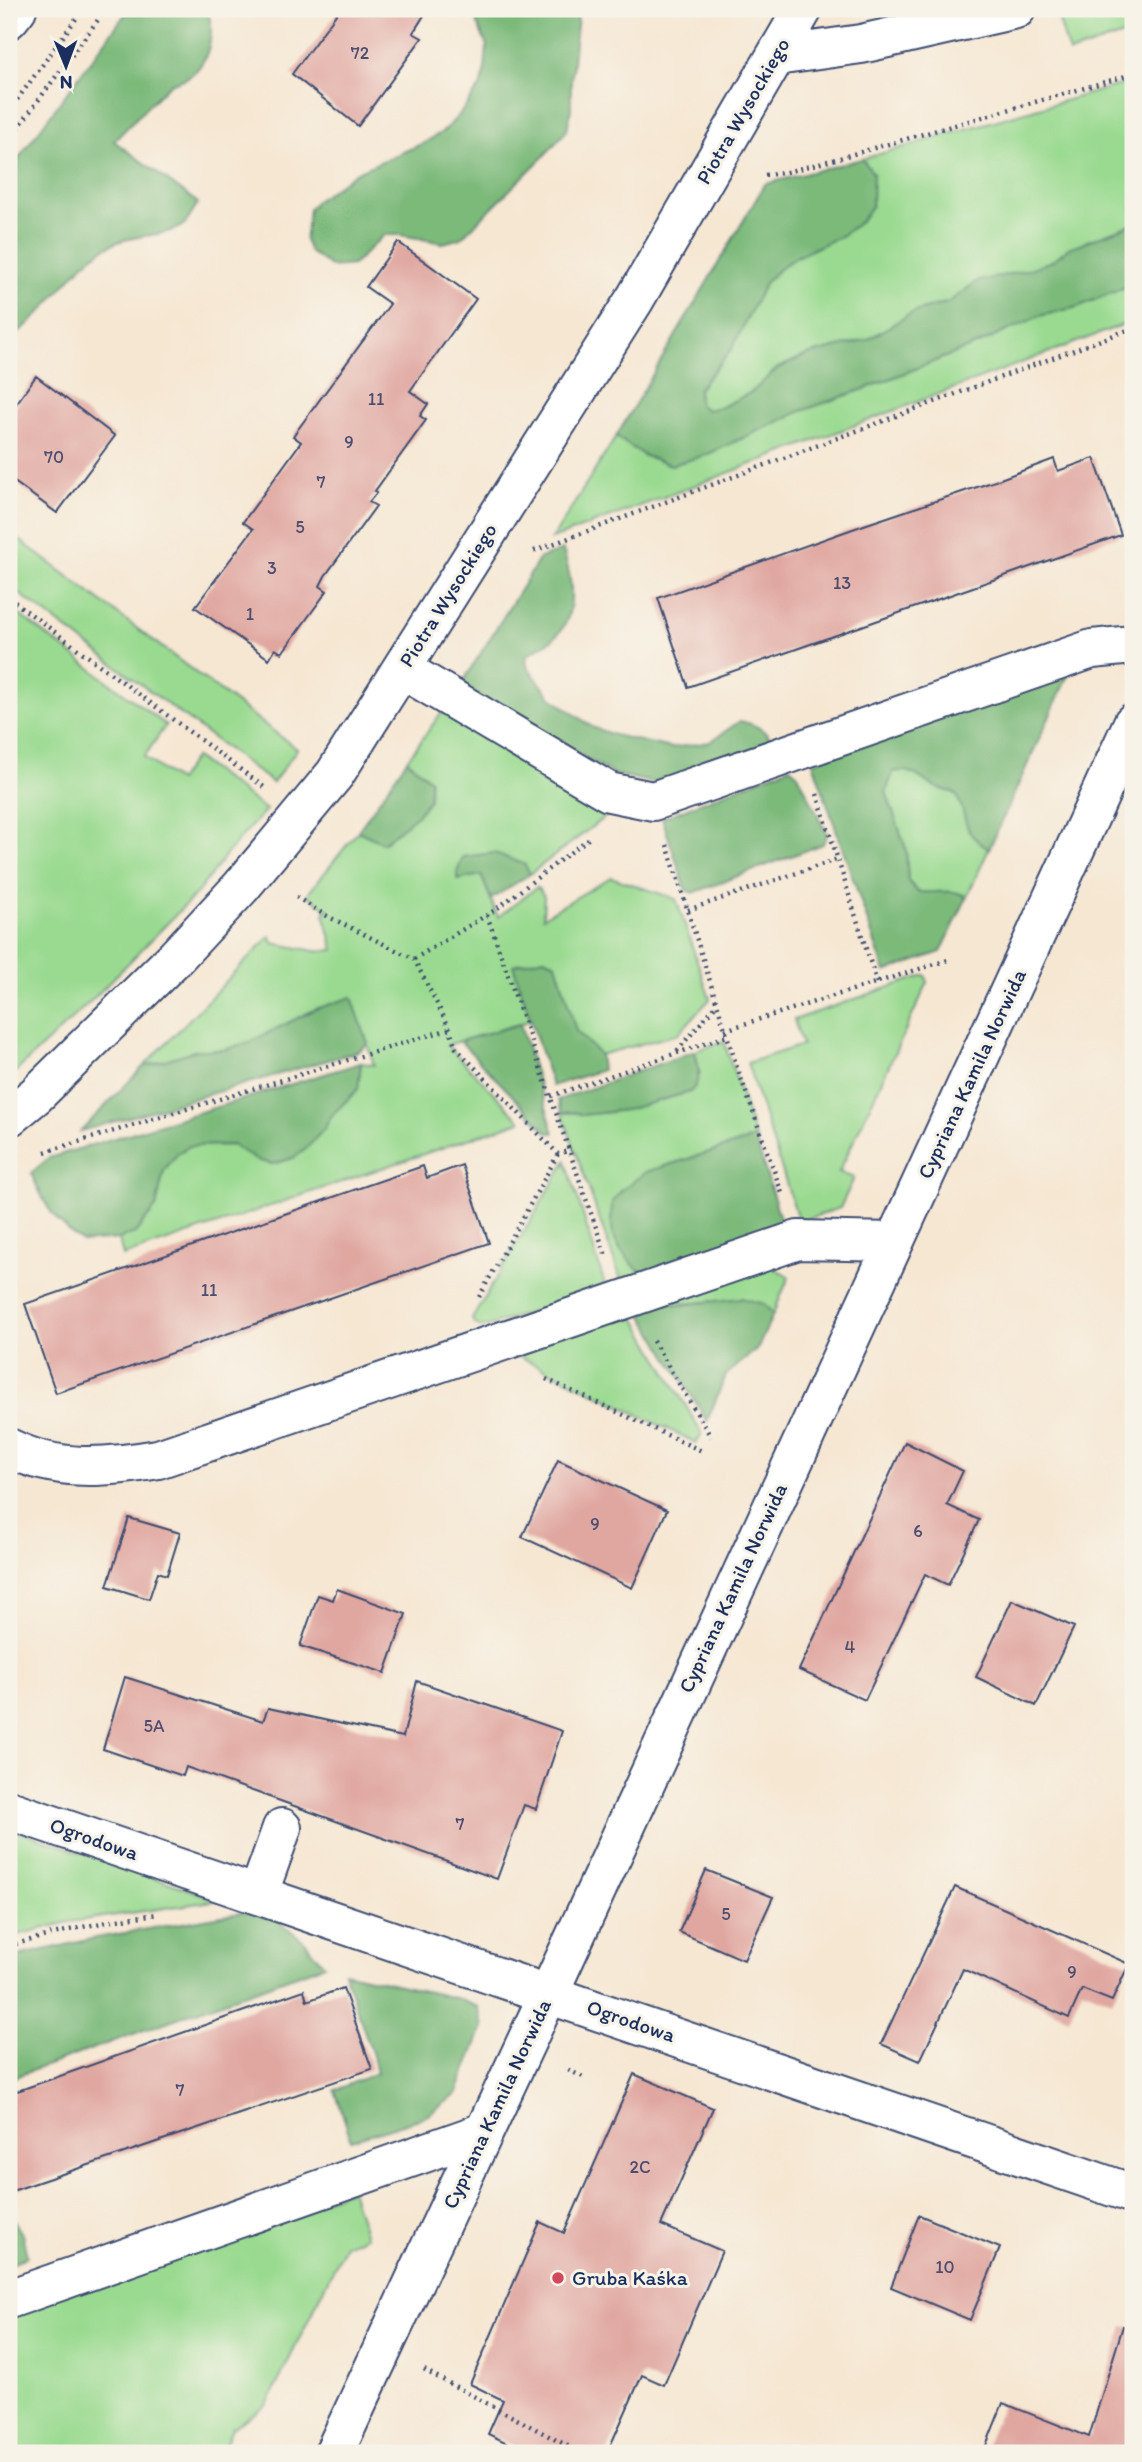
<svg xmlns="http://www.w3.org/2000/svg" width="1142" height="2462" viewBox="0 0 1142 2462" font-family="Itim,sans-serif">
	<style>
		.green { fill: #9ada90; stroke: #5a8477; stroke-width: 2 }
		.forest { fill: #7bba7a; stroke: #4b746c; stroke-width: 2 }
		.building { fill: #e0a7a1 }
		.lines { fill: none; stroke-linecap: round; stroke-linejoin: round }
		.minor-casing { stroke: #3c4b70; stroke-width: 42 }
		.path { stroke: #3c4b70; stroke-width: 4.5; stroke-dasharray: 2 5; stroke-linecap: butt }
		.minor { stroke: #fff; stroke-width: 38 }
		.poi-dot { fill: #d1495b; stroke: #f7f3e8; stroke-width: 2.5 }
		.labels { text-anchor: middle; stroke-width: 6; stroke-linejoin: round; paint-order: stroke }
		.number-label { font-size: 18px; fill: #4c4d6f }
		.street-label { font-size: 21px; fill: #1b2f5e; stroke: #f7f3e8 }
		.poi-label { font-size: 21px; fill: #1b2f5e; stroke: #f7f3e8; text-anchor: start }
	</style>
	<rect width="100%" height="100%" fill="#f7f3e8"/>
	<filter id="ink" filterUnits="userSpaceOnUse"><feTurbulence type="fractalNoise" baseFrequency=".0143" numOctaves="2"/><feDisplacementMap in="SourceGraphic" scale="14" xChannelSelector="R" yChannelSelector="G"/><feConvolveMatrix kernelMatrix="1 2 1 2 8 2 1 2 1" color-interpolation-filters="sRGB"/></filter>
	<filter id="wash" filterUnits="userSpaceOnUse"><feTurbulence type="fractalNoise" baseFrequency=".00686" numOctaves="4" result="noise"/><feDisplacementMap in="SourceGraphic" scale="28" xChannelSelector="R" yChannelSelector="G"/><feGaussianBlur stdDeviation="1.57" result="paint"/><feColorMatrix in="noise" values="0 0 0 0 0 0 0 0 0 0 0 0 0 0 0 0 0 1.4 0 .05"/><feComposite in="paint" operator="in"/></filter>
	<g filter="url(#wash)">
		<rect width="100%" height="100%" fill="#f6e7d3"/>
		<path class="green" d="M1073,9h48l8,24 -60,20 -12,-39z
			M1133,81v143l-64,24 -16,13 -26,9 -50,12 -28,20 -37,11 -45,27 -60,15 -29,13 -26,24 -30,15 -16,3 -7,-6 -1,-15 33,-39 34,-67 16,-16 17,-11 43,-20 32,-63 -11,-14z
			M1133,284v37l-581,218 64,-102 29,19 26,9 35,-10 95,-44 63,-22 119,-47 56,-26 38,-9z
			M9,532l288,217 -24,34 -264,-197z
			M9,607l157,118 -22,32 34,24 17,-24 71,53 -33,36 -36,47 -102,104 -86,81z
			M447,705l175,99 -92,70 -7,-10 -66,15 24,-4 17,42 39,-30 7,9 -1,21 68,-40 65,22 34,100 -32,35 -78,21 -24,-24 -20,-68 -12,-5 -30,7 18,55 -85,25 74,76 -398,135 -4,-17 16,-6 21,-26 8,-37 14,-17 12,-7 43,-1 23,15 16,4 21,-6 31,-29 8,-14 26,-26 3,-26 13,2 -22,-67 -36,11 -66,33 -26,8h-27l-54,17 127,-131 3,7 42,8 19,-1 -10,-37 5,-3 -22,-15 51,-64 25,11 10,-8 37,-54 -23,-20z
			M904,770l10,2 21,15 20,6c15,24 5,39 34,56l-24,52 -2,-6c-15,-6 -29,-2 -46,-3l-9,-11 -2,-32 -20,-57 7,-20z
			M925,975l3,7 -89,190 15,6 -14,30 -41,14 -52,-159 55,-18 -8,-25z
			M724,1041l31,97 -109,34 2,102 -26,9 -60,-170c13,-1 26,1 39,0 37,-2 67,-20 99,-38l-5,-24z
			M566,1161l40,127 -124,40 -8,-5 -2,-4z
			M768,1264l21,13 -16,37c-24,-26 -75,-6 -109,-11z
			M630,1309l72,125 -6,9 -190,-93z
			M9,1828l211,72 -151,22 -60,15z
			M351,2190l15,46 -21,9 -78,160 -35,23 -10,25h-213v-140z"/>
		<path class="forest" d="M129,9h77c11,21 3,55 -18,68 -6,4 -14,4 -20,9 -18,17 -36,37 -54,55l84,62c-6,8 -9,20 -19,25 -19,9 -47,6 -68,17 -31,15 -48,44 -70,67 -10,10 -22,20 -32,29v-170z
			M471,9h99l8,6 -7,67v27l-4,21 -23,26 -83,82 -18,5 -42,-8h-17l-31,30 -21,2 -22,-15 -5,-12 4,-31 7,-8 41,-29 67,-29 21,-13 14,-15 21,-28 5,-18 2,-23z
			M862,159l11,14 -1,33 -11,15 -20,15 -43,20 -17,11 -16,16 -34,67 -33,39 1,15 7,6 16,-3 30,-15 26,-24 29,-13 60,-15 45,-27 37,-11 27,-20 51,-12 25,-9 17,-13 64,-24v60l-56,23 -38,9 -56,26 -119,47 -63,22 -95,44 -35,10 -26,-9 -29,-19 149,-253z
			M563,550c9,28 16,67 -10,89 -9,7 -20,10 -27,18l1,9 24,31 41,30 22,8 57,13 39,-6 30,-21c17,4 25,8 34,23l-119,39 -42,-9 -152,-89 79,-127z
			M1070,671l-81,178c-31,-18 -18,-30 -34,-56 -8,-3 -16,-4 -23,-8 -15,-8 -20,-17 -39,-13l-7,20 20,57 2,32 10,11c16,1 30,-3 46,3l1,6 -24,51 -56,20 -72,-210z
			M407,760l23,20 -1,20 -14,17 -32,26 -25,-12z
			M790,767l8,7 29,60 -4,10 -130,49 -7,-3 -24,-72z
			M494,853l30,11 6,10 -39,25 -10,-24 -24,5v-8l6,-15z
			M544,958l12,5 20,68 24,24 2,15 -50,16 -39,-121z
			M352,997l16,47 -9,7 -278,80 62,-64 54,-17h27l26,-8 66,-33z
			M520,1024l34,109h-6l-88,-92z
			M695,1051c3,16 8,29 -5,41l-64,18 -43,5 -9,-3 -12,1 -4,-13z
			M361,1063l-3,26 -26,26 -8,14 -18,20 -13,9 -21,6 -16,-4 -23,-15 -44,1 -11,7 -14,17 -8,37 -21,26 -16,6 -37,3c-30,-23 -36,-35 -51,-69l18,-15z
			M755,1138l29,93 -136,43 -11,-5 -16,-18 -8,-16 -2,-15 1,-18 10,-12 24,-18z
			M741,1298l23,6 9,10 -15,34 -32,27 -19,46 -70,-115 27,-3 17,2z
			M245,1912l30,6 30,24 19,23 -315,114v-121l87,-20z
			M344,1972l111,26 23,9 5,19 -27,69 -34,23 -71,22 -16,-50 42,-17 -4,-17z
			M9,2212l13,22 5,22 -18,10z"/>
		<g id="blocks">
			<path class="building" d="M340,9h88l-15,24 9,5 -64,88 -66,-52z
				M398,242l78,57 -66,92 18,13 -8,12 6,4 -51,71 2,1 -8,10 7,4 -51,70 -5,10 7,5 -45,62 -7,-4 -6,10 -74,-52 58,-78 -10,-7 58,-80 -8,-6 97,-132 -24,-17z
				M36,376l79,60 -58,77 -48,-35v-64z
				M1094,458l27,77 -433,152 -30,-89 206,-73 131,-44 59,-22 4,12z
				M462,1165l27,78 -433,150 -31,-89 398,-138 4,12z
				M905,1442l58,29 -16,34 32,15 -31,65 -23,-11 -60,126 -66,-30z
				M558,1460l109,50 -35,78 -110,-51z
				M129,1518l51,15 -13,42 -9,-3 -9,27 -42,-13z
				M337,1589l69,25 -21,59 -85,-27 18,-51 15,5z
				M1012,1600l62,27 -38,79 -60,-29z
				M125,1677l138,44 5,-13 135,29 14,-56 145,50 -26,78 -12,-4 -27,74 -311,-112 -3,9 -80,-27z
				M706,1870l67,27 -29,63 -65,-28z
				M955,1887l174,77 -17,37 -30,-12 -13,29 -106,-49 -43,92 -39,-17z
				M343,1988l29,81 -363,123v-98l295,-104 3,11z
				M634,2074l79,34 -52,117 61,26 -58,134 -22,-10 -35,78h-78l-41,-19 15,-34 -33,-16 70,-162 24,11z
				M919,2215l81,33 -30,72 -79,-33z
				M1123,2326l10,2v125h-150l20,-50 86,34z"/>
		</g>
	</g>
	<g filter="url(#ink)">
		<use href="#blocks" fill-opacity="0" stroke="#3c4b70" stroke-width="2"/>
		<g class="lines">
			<g class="minor-casing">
				<path id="minor" d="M9,19l8,-10
					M776,56l85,-12 155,-35
					M402,669l207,123 44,9 439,-152 41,-4
					M9,1117l27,-22 139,-137 66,-71 94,-113 300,-475 168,-290
					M9,1448c48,24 97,20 149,11l640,-219 96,2
					M9,1810l1124,384
					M258,1895l24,-67
					M9,2299l475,-167
					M334,2453l215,-460 584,-1270"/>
			</g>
			<path class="path" d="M9,111l74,-102
				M9,140l97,-131
				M765,175l18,-2 53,-14 297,-85
				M534,551l599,-223
				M9,598l255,189
				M817,794l60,189
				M667,845l70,222 46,129
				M296,897l29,18 89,44 36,70 6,19 102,106 13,-4
				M688,910l150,-51
				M487,915l119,341
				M414,959l81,-49 97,-74
				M725,1030l223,-70
				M677,1051l40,-47
				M551,1096l176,-60
				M45,1152l405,-123
				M479,1297l79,-143
				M653,1341l58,96
				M546,1379l158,73
				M9,1946c49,-14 98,-26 149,-32
				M568,2070l15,7
				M424,2370l157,83"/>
			<use href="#minor" class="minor"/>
		</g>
	</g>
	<circle class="poi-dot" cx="558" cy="2278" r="7"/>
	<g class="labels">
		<g class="number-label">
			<text x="360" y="59">72</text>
			<text x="376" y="405">11</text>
			<text x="349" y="448">9</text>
			<text x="54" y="463">70</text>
			<text x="321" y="488">7</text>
			<text x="300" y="533">5</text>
			<text x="272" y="574">3</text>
			<text x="842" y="589">13</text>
			<text x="250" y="620">1</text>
			<text x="209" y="1296">11</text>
			<text x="595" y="1530">9</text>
			<text x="918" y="1537">6</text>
			<text x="850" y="1653">4</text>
			<text x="154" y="1732">5A</text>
			<text x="460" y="1830">7</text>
			<text x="726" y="1920">5</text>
			<text x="1072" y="1978">9</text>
			<text x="180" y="2096">7</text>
			<text x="640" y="2173">2C</text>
			<text x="945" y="2273">10</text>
		</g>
		<g class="street-label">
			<text transform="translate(743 111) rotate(-60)" y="7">Piotra Wysockiego</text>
			<text transform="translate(448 595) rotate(-58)" y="7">Piotra Wysockiego</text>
			<text transform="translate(972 1074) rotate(-65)" y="7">Cypriana Kamila Norwida</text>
			<text transform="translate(733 1588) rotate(-65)" y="7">Cypriana Kamila Norwida</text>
			<text transform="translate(94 1839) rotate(19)" y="7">Ogrodowa</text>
			<text transform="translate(631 2021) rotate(19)" y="7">Ogrodowa</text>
			<text transform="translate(497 2104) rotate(-65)" y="7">Cypriana Kamila Norwida</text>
		</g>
		<g class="poi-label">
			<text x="572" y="2285">Gruba Kaśka</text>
		</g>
	</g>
	<rect width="1142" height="2462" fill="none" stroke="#f7f3e8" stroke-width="35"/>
	<g transform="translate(66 66) rotate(179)" stroke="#f7f3e8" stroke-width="5" paint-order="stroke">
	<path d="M0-5L12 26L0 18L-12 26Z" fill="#1b2f5e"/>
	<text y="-10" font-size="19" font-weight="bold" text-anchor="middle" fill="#1b2f5e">N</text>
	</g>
</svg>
